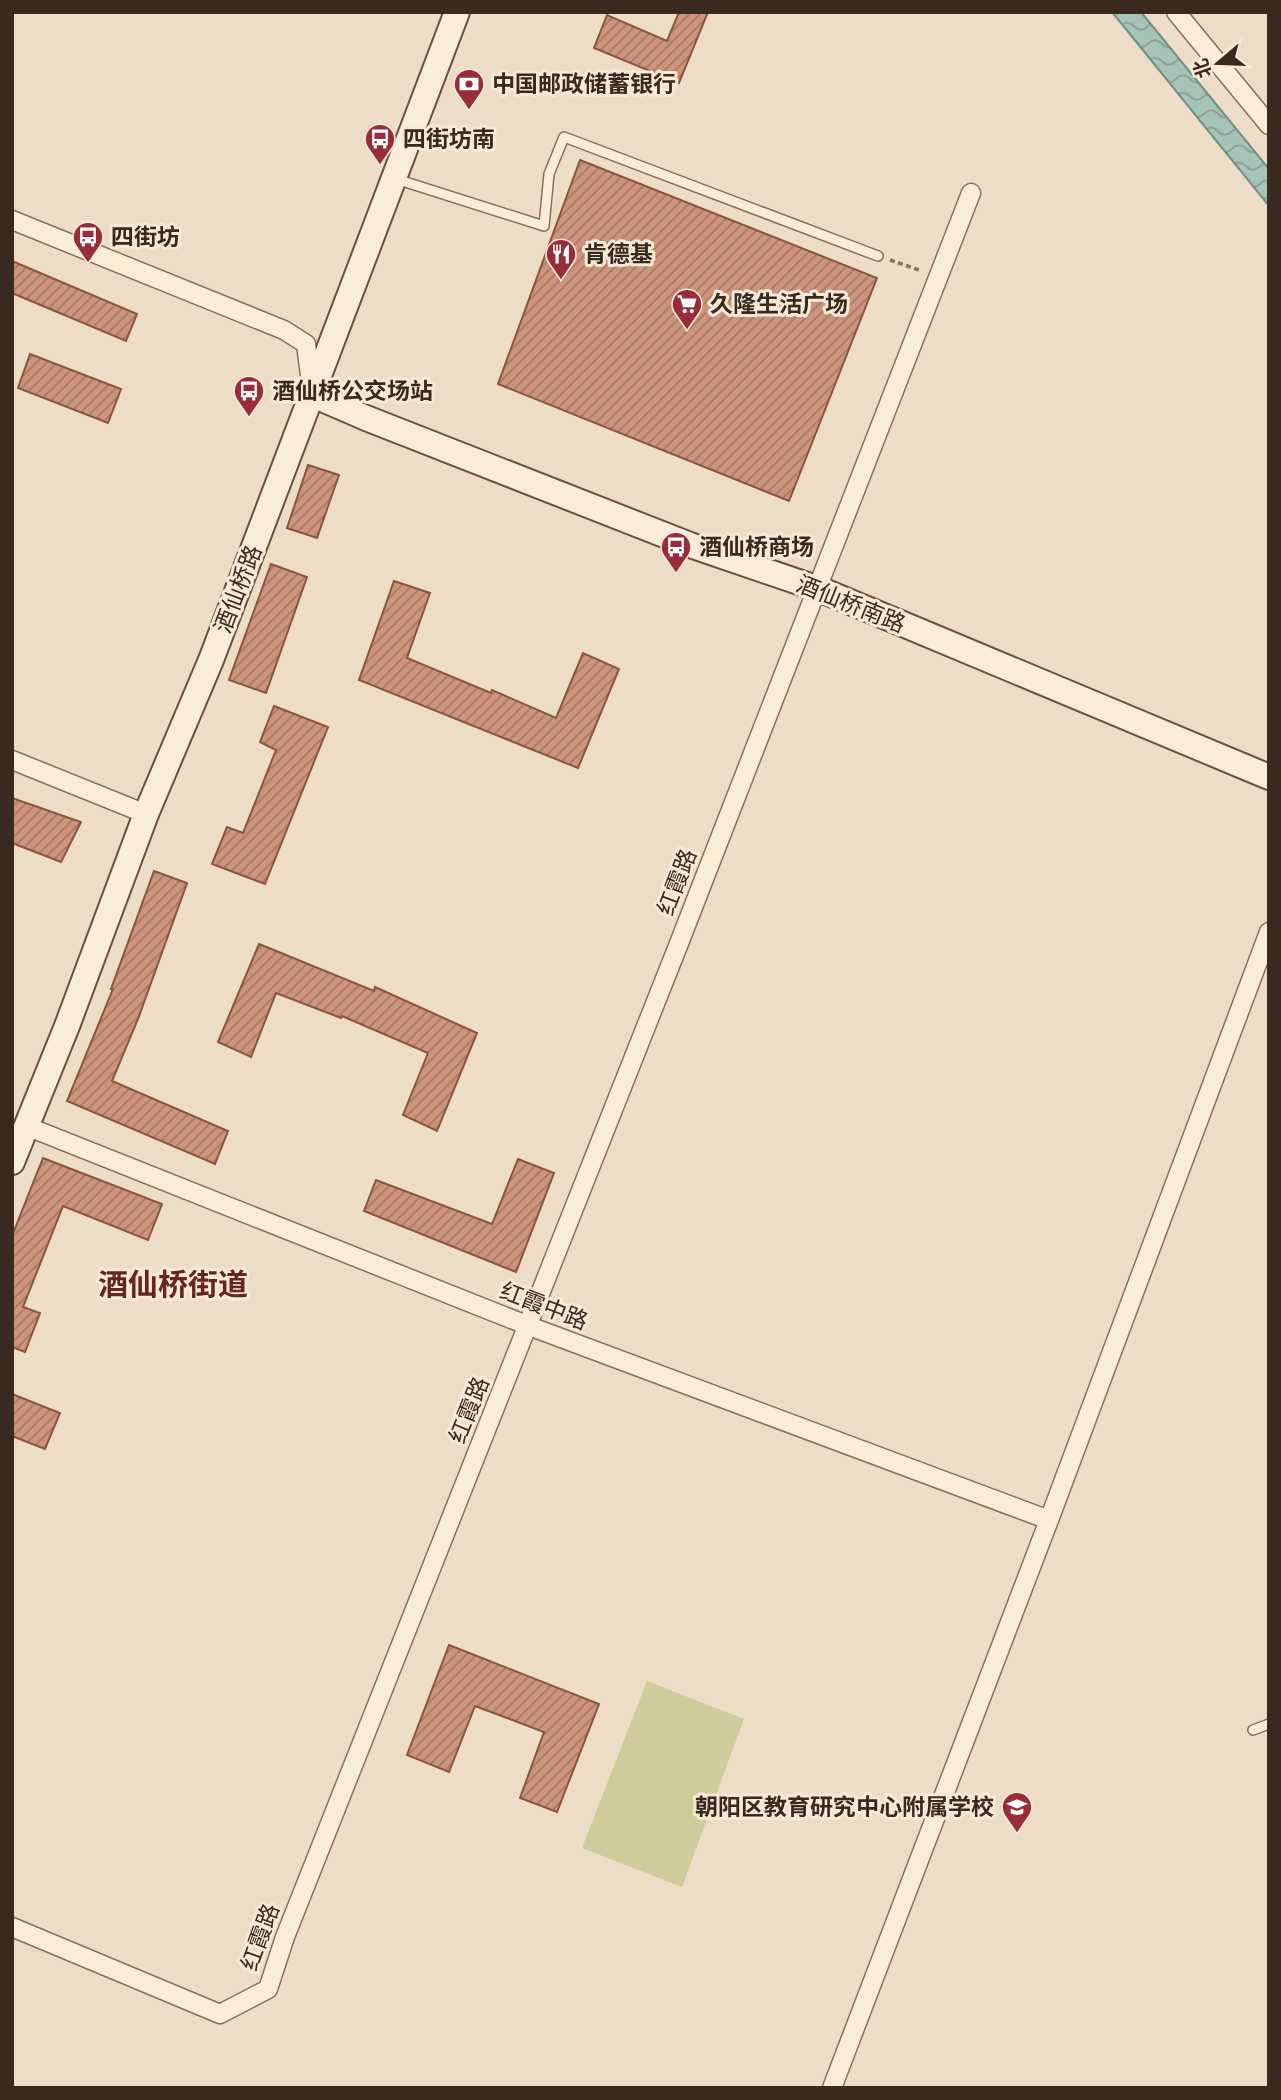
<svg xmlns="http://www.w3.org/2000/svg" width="1281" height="2100" viewBox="0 0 1281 2100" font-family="Spectral,'Noto Sans SC',serif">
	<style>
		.garden { fill: #cdcc9a }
		.water { fill: url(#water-waves); stroke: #6e9084; stroke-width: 2 }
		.building { fill: url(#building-hatch); stroke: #895541; stroke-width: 2 }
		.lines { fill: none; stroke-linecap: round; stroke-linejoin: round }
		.lane-casing { stroke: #8a6f5c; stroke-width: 12 }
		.street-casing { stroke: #8a6f5c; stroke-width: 21 }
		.secondary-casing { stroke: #6c503f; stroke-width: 28 }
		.path { stroke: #8a6f5c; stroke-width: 3.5; stroke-dasharray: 5 3.5; stroke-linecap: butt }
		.lane { stroke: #f9ecd9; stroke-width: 9 }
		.street { stroke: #f9ecd9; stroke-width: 18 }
		.secondary { stroke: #f9ecd9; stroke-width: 24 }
		.labels { text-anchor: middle; stroke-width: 6; stroke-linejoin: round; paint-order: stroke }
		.poi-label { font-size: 23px; font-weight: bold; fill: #3a291f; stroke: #f6e9d6; text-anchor: start }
		.street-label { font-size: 23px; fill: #3a291f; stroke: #f6e9d6 }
		.district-label { font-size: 30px; font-weight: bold; fill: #66251f; stroke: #f6e9d6 }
	</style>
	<defs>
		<pattern id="water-waves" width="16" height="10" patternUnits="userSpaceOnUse" patternTransform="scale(1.75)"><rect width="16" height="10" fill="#a7c2b7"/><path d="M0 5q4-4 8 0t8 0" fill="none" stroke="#899e94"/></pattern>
		<pattern id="building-hatch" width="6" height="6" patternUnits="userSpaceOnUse" patternTransform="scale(1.75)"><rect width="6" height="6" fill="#cc947c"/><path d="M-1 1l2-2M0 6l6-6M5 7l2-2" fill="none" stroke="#a77965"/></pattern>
	</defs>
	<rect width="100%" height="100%" fill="#eeddc6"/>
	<path class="garden" d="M647,1681l97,38 -62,168 -100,-39z"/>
	<path class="water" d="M1112,12h29l128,157v37z"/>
	<path class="building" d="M679,12h29l-29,71 -85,-35 13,-33 60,26z
		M580,160l297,118 -88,223 -291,-117z
		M12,261l125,53 -11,27 -114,-48z
		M30,354l91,35 -13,34 -90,-35z
		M308,465l31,10 -22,63 -30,-10z
		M271,564l36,13 -41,116 -37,-13z
		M394,581l36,12 -23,65 84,35 1,-3 64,28 27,-65 36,16 -41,99 -219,-88z
		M274,706l54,21 -63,157 -53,-20 15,-37 16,6 33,-83 -16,-8z
		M12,798l69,24 -20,40 -49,-19z
		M154,871l33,12 -49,136 -26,62 116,50 -13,33 -148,-63 46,-112h-2z
		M259,944l115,47 1,-4 102,46 -40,98 -34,-16 25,-62 -86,-37 -1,2 -65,-25 -25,64 -33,-15z
		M43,1158l119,46 -14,36 -85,-34 -40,101 17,6 -15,39 -13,-5v-111z
		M518,1159l36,14 -38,99 -152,-61 12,-31 116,44z
		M12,1394l48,19 -15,36 -33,-13z
		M449,1645l150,59 -42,108 -37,-14 24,-66 -69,-26 -26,66 -42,-17z"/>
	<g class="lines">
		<g class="lane-casing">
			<path id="lane" d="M396,179l148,47 5,-52 15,-37 314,119
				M1253,1730l16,-6"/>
		</g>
		<g class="street-casing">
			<path id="street" d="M1176,12l93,113
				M12,220l272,110 22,14 6,47
				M12,760l134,54
				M26,1126l503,200 520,194
				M12,1927l208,87 48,-25 17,-52c231,-580 462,-1161 686,-1744
				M832,2088l217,-568 220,-588"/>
		</g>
		<g class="secondary-casing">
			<path id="secondary" d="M313,395l53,23 324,127 129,44 450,188
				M12,1162l55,-136 79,-212 65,-154 246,-648"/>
		</g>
		<path class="path" d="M890,260l32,11"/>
		<use href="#lane" class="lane"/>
		<use href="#street" class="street"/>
		<use href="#secondary" class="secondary"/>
	</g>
	<defs>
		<g id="bank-pin" transform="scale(1.575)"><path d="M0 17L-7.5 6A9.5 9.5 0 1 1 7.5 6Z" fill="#982c3a" stroke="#f6e9d6"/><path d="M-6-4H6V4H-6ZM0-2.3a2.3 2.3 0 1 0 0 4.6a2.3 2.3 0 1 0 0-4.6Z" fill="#fff"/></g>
		<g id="bus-pin" transform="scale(1.575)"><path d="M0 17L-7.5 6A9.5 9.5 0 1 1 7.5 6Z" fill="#982c3a" stroke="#f6e9d6"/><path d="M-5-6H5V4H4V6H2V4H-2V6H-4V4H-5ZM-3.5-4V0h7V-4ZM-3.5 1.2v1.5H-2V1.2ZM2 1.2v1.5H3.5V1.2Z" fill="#fff"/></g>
		<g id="restaurant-pin" transform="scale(1.575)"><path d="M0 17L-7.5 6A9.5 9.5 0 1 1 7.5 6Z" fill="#982c3a" stroke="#f6e9d6"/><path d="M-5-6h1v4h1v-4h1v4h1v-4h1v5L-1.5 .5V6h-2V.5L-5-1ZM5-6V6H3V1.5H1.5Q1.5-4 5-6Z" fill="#fff"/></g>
		<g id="supermarket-pin" transform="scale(1.575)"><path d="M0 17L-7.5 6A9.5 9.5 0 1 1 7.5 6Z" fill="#982c3a" stroke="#f6e9d6"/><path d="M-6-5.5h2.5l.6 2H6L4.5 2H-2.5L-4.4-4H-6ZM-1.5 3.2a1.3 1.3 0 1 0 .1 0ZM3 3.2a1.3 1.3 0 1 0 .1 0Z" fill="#fff"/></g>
		<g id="school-pin" transform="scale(1.575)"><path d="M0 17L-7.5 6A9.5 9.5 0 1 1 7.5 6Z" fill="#982c3a" stroke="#f6e9d6"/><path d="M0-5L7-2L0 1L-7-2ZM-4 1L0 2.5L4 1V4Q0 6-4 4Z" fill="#fff"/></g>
	</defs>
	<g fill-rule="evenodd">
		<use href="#bank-pin" x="469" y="84"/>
		<use href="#bus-pin" x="380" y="139"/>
		<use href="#bus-pin" x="88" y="237"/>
		<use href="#restaurant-pin" x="561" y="254"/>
		<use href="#supermarket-pin" x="687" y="304"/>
		<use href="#bus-pin" x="249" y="391"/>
		<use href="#bus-pin" x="676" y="547"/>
		<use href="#school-pin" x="1017" y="1807"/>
	</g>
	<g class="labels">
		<g class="poi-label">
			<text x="492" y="92">中国邮政储蓄银行</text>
			<text x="403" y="147">四街坊南</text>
			<text x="111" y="245">四街坊</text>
			<text x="584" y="262">肯德基</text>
			<text x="710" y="312">久隆生活广场</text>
			<text x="272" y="399">酒仙桥公交场站</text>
			<text x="699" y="555">酒仙桥商场</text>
			<text x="994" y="1815" text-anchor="end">朝阳区教育研究中心附属学校</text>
		</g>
		<g class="street-label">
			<text transform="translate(238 589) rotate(-69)" y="8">酒仙桥路</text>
			<text transform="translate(851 604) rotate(22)" y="8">酒仙桥南路</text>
			<text transform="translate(677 882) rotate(-69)" y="8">红霞路</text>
			<text transform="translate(544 1306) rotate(21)" y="8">红霞中路</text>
			<text transform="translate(469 1410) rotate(-68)" y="8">红霞路</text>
			<text transform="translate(260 1937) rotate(-70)" y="8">红霞路</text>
		</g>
		<g class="district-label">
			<text x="173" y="1295">酒仙桥街道</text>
		</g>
	</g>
	<rect width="1281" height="2100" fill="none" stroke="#3a291f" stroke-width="28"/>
	<g transform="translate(1218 63) rotate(251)" stroke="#f6e9d6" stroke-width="5" paint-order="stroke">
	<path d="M0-5L12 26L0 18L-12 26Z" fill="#3a291f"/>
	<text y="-10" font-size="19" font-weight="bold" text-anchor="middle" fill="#3a291f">北</text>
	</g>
</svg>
